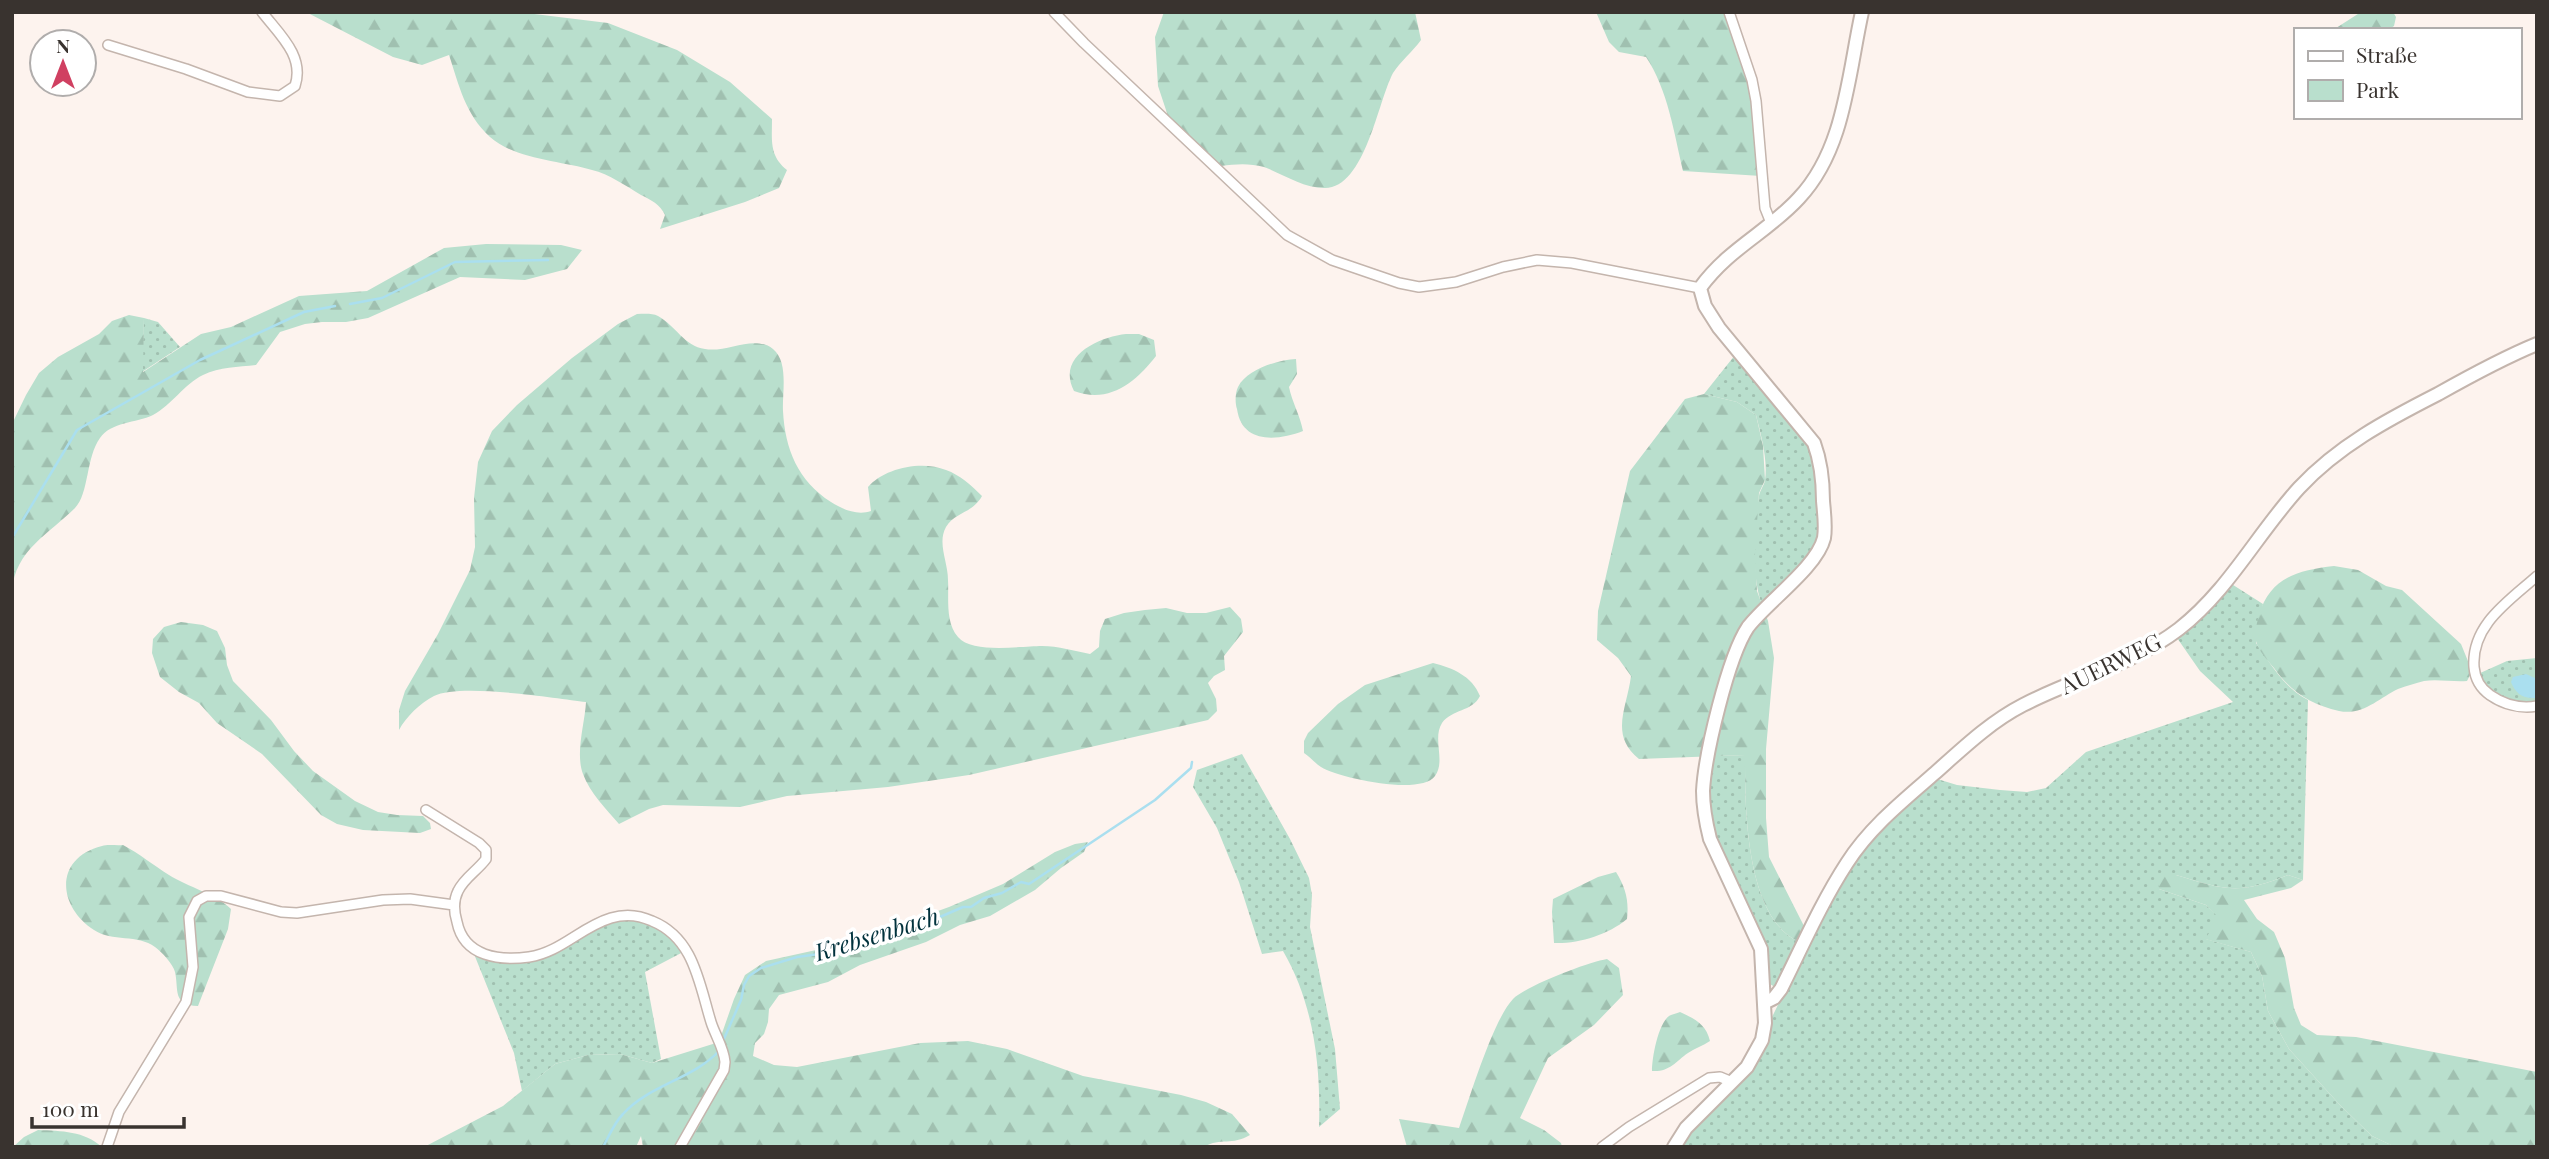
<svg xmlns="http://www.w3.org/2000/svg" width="2549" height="1159" viewBox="0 0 2549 1159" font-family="'Playfair Display',serif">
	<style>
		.green { fill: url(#green-dots) }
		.forest { fill: url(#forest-firs) }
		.water { fill: #aadfef }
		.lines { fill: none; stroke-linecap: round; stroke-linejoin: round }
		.stream { stroke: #aadfef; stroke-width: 2.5 }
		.street-casing { stroke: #c4b5ad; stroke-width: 12 }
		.secondary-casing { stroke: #c4b5ad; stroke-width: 16 }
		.street { stroke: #fff; stroke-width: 9 }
		.secondary { stroke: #fff; stroke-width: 12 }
		.labels { text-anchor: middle; stroke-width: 7; stroke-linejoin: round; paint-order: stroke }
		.street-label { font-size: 23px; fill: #39332f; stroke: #fff }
		.water-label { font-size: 24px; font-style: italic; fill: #00313c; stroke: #fff }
	</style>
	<defs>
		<pattern id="green-dots" width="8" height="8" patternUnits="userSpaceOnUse" patternTransform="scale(1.75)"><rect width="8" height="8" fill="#b9dfcd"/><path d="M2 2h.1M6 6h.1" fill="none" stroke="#a0c0b0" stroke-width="1.8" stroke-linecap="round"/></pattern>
		<pattern id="forest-firs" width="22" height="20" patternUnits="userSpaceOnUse" patternTransform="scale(1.75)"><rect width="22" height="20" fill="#b9dfcd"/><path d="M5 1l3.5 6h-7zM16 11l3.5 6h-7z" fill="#a0c0b0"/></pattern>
	</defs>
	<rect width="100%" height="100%" fill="#fdf3ee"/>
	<path class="green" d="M144,318l14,4 22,25 -38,25z
		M1735,355l76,93 7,18 2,68 -6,15 -17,21 -35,35c-11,-29 -8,-78 -3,-109 1,-6 5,-10 6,-16 3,-20 -4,-45 -9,-65l-19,-13 -33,-8z
		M2230,583l33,21 -7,39c15,21 28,45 52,57l-5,180 -15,-5c-49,20 -63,15 -112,0l-17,14 47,16 14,13 -14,21 45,13 11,24 6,35 21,38 51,56 32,31 23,11h-716l7,-12 57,-59 95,-193 36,-49 60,-56 23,7 43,5 27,2 19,-4 40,-36 147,-50 -33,-31 -25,-36z
		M2537,658v45c-24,2 -49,-5 -59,-29l29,-13z
		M1242,754l48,85 19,39 3,17 -2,32 25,122 5,60 -21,18c2,-60 -5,-123 -36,-176l-21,3 -23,-72 -22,-54 -24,-41 4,-17z
		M1745,755c0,51 0,162 54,187l-16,35 -8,10 -7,-4 -54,-147 -6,-43 4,-37z
		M635,918l25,9 25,24 -40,21 16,87 -9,4 -32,-9 -32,1 -33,9 -33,27 -8,-38 -40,-99c50,24 89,-17 134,-33 8,-3 19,-2 27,-3z"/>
	<path class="forest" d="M306,12h212l90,11 69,27 53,32 42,37c0,21 -3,37 15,51l-8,18 -34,14 -85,27 5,-14c-5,-11 -14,-15 -24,-20 -15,-9 -32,-21 -49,-25 -30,-9 -78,-11 -102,-33 -25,-23 -31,-52 -41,-82l-27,10 -29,-8z
		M1164,12h251l6,28c-8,11 -21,22 -28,33 -15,28 -28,115 -68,115 -22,0 -42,-14 -61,-21 -15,-4 -28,-3 -43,-1l-53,-50 -10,-30 -3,-49z
		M1596,12h130l24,73 11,91 -78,-5c-9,-38 -15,-81 -37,-114l-27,-5 -10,-10z
		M2361,12h32l3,5 -2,9 -6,4h-55z
		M486,244l75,1 21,5 -15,19 -42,11 -65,-3 -92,41 -22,4h-24l-17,2 -25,8 -24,33c-18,2 -36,2 -53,10 -19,9 -31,30 -50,40 -17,8 -42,7 -53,23 -14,19 -11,56 -25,70 -26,26 -60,42 -63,83v-167l14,-29 13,-22 19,-16 41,-23 13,-13 17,-6 15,3 -1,54 58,-38 30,-7 68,-31 68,-5 77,-43z
		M637,314c7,0 15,-1 21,2 18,10 26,30 47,33 22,4 49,-15 68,0 16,13 9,44 10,62 2,38 15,70 48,91 11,7 26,14 40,9l-3,-24c16,-19 54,-27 78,-17 14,5 25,15 36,26 -9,17 -27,16 -36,31 -9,16 2,35 2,53 1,18 -3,42 10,57 14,17 63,9 84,9 16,0 33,5 48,8l9,-7 1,-16 5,-12 19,-6 21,-3 21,-2 21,5h19l24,-6 11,12 2,13 -19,24 1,14 -11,6 -6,7 8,16 1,12 -9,9 -239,55 -81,12 -101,9 -47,11 -77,-2 -14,4 -30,15c-13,-15 -29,-31 -36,-50 -8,-21 2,-51 3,-72 -32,-4 -126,-19 -152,-6 -14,7 -28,21 -35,34v-20l6,-19 33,-57 32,-64 5,-23 -1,-49 4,-36 14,-31 25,-26 55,-47 46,-34z
		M1126,334h13l15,6 2,16c-21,27 -47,48 -82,35 -18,-35 25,-54 52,-57z
		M1296,359l1,15 -8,13c3,15 11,28 14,44 -26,10 -61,13 -66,-22 -2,-6 -2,-16 1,-22 9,-18 40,-27 58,-28z
		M1704,394l33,8 19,13 7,31 2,34 -6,13 -4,61 2,37 11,30 6,37 -8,91v69l3,39 37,73 -7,12c-54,-25 -54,-136 -54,-187l-106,4c-30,-24 -12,-51 -8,-83l-13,-18 -21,-18 1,-29 32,-140 55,-72z
		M2334,566l24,4 28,16 16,4 59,54 11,27 -5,10c-14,1 -30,-2 -43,0 -8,2 -18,5 -26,8 -19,9 -35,27 -59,22 -28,-6 -49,-20 -65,-43 -6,-7 -16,-18 -18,-27 -2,-8 1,-18 3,-26 11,-38 40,-45 75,-49z
		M181,622l22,3 14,6 8,17 2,17 6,16 38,39 23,31 19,20 42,30 23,11 19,3 26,1 7,7 1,6 -11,4 -57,-3 -26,-6 -16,-9 -59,-61 -45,-31 -18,-20 -20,-11 -19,-15 -8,-24 1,-14 11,-12z
		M1433,663c20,5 39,13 47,33 -8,16 -28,13 -38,27 -10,16 4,38 -7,53 -14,20 -96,2 -114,-9 -6,-4 -11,-10 -17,-14v-12l4,-8 30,-29 27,-19z
		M1088,842l-4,10 -23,16 -26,22 -45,26 -30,9 -34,17 -66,23 -32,17 -49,13 -10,14 -1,13 -4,12 -9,9 -2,13 21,9 23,2 123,-24 48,-2 39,8 76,27 98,19 25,7 26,12 18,21c-18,11 -29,2 -46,12h-561l-2,-11 -5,11h-212l79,-41 52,-42 33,-9 32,-1 32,9 64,-20 4,-4 14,-40 11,-24 21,-14 73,-16 18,-9 37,-9 55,-20 54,-23 52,-32 20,-8z
		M123,845c17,9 30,20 46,30 19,12 47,19 62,34l-3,20 -30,77c-26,-1 -19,-16 -23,-34 -2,-8 -13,-20 -20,-25 -17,-13 -43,-5 -61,-17 -37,-24 -40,-72 8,-84 6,-2 15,0 21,-1z
		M1616,872c10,16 13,29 11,47 -19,16 -49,25 -73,24l-2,-31 1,-13 45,-22z
		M2176,875c49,15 63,20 112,0l15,5 -12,8 -47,12 13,19 17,13 11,26 9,50 7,17 16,10 39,2 181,35v75h-142l-23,-11 -32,-31 -51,-56 -21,-38 -6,-35 -11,-24 -46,-13 14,-21 -13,-13 -47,-16 -3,-14z
		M1607,959l12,9 4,27 -29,30 -46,33 -28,60 24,12 17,13 1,4h-155l-8,-28 60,9c11,-31 34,-108 54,-129 13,-13 75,-37 94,-40z
		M1680,1012c15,7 26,12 30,29 -7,5 -15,7 -22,12 -13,9 -18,19 -36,18 0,-13 6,-47 17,-55 2,-1 8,-3 11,-4z
		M38,1130c24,1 46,1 64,17h-89l11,-10z"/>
	<path class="water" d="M2526,674l11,5 -2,19c-12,1 -20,-5 -24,-16l2,-5z"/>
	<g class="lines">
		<path class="stream" d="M350,304l32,-6 73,-36 93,-2
			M12,538l65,-108 123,-70 104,-48 31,-6
			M723,1041l18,-41 3,-15 5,-9 12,-8 36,-11 37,-5 23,-11 32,-6 6,-6 32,-9h6l30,-13h8l13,-9 18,-5 19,-11 8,2 126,-84 36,-32 1,-6
			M603,1147c6,-11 11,-24 20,-33 26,-29 70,-35 96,-63"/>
		<g class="street-casing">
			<path id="street" d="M1054,12l30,31 203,192 45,25 67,23 20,4 37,-5 47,-15 34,-7 35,3 128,25
				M1729,12l23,68 4,21 9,107 6,15
				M108,45l78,24 62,23 32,4 15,-10c10,-30 -16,-52 -33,-74
				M2537,576c-28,25 -66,49 -63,91 1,12 6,21 16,28 13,9 30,14 47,11
				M426,810l53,33 7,7v9c-9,12 -22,19 -28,32 -5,10 -4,21 -1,31 7,35 43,39 72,35 32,-5 52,-30 82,-39 13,-4 28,-3 41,3 42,17 47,62 59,101 4,13 13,26 14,40l-1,8 -44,77
				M107,1147l12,-35 67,-110 7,-35 -4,-50 8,-16 9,-5h15l60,16 16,1 86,-13 27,-1 44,6
				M1602,1147l27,-20 80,-49 11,-1 12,5"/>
		</g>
		<g class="secondary-casing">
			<path id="secondary" d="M1764,1003l10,-5 7,-9c21,-42 40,-86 66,-126 23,-36 57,-63 88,-90 28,-25 55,-51 88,-68 52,-27 109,-40 156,-76 50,-39 78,-95 120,-141 39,-42 88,-68 139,-94 32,-18 65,-36 99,-50
				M1674,1147l12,-19 61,-61 15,-27 3,-17 -4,-74 -51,-110c-4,-16 -7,-31 -7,-48 2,-37 25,-134 45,-164 19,-25 69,-60 76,-89 2,-12 0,-25 -1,-37 0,-20 -2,-39 -9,-58l-95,-115 -14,-22 -5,-18c29,-40 68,-56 99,-90 46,-49 49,-123 63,-186"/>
		</g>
		<use href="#street" class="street"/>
		<use href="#secondary" class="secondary"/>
	</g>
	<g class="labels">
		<g class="street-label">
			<text transform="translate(2111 664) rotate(-26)" y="8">AUERWEG</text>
		</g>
		<g class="water-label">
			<text transform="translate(877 935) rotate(-17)" y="8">Krebsenbach</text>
		</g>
	</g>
	<rect width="2549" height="1159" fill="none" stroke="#39332f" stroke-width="28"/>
	<rect x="2294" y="28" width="228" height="91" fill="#ffffff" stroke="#b0adac" stroke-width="2"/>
	<rect x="2308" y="51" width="35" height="10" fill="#ffffff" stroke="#b0adac" stroke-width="2"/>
	<text x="2356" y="63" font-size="21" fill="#39332f">Straße</text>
	<rect x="2308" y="80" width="35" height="21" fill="#b9dfcd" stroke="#b0adac" stroke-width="2"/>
	<text x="2356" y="98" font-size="21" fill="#39332f">Park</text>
	<g transform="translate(63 63)"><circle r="33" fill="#ffffff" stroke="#b0adac" stroke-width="2"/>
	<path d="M0-5L12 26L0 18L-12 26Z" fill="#d04061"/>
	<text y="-10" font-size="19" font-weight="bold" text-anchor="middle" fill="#39332f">N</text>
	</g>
	<path d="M32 1117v10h152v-10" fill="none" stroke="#39332f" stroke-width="3.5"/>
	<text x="42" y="1117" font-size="21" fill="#39332f" stroke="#ffffff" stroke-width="5" paint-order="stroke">100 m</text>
</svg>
